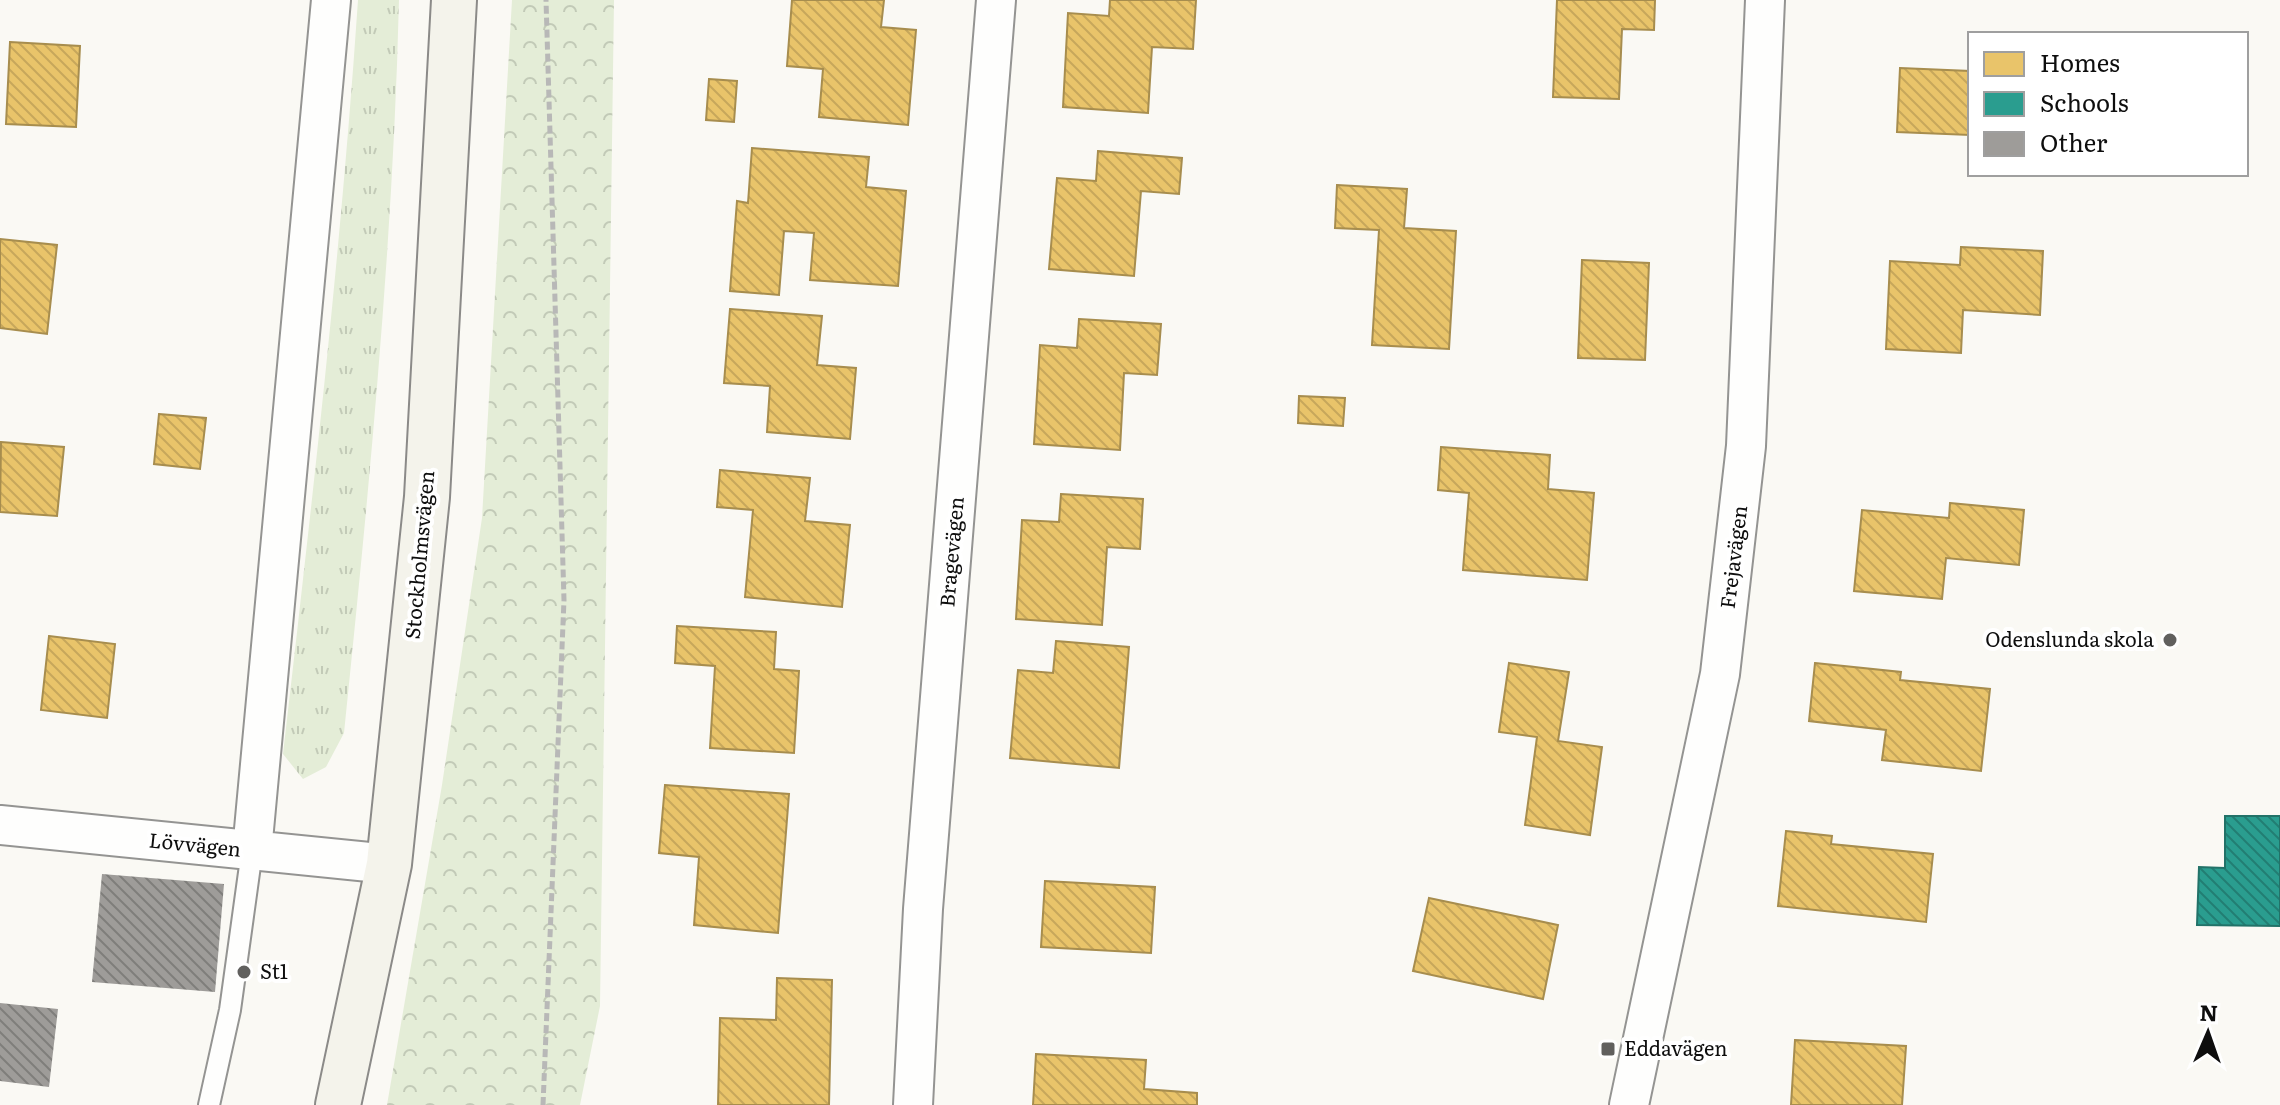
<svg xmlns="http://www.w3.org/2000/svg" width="2280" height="1105" viewBox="0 0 2280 1105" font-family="Literata,serif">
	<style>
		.grass { fill: url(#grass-tufts) }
		.park { fill: url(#park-crowns) }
		.homes { fill: url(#homes-back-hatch); stroke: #a78d4e; stroke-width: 2 }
		.schools { fill: url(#schools-back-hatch); stroke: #227268; stroke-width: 2 }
		.building { fill: url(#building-back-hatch) }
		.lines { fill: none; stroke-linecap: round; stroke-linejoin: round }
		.service-casing { stroke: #949492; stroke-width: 24 }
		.minor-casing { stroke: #949492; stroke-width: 42 }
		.secondary-casing { stroke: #8b8a88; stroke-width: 48 }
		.path { stroke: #b8b8b7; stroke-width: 5; stroke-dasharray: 8 4; stroke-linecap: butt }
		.service { stroke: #fefefd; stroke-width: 20 }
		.minor { stroke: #fefefd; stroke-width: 38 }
		.secondary { stroke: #f4f3eb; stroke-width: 44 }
		.poi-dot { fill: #61605e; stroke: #fff; stroke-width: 3 }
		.labels { text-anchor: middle; stroke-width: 8; stroke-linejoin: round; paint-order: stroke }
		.street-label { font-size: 20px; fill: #0e0e0e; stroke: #fff }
		.poi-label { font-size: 20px; fill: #0e0e0e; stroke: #fff; text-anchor: start }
	</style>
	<defs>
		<pattern id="grass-tufts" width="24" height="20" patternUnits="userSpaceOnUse" patternTransform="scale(2)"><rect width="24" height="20" fill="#e4edd7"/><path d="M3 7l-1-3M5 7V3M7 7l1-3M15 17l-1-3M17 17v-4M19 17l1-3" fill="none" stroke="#c2cab7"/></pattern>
		<pattern id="park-crowns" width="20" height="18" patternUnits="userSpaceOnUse" patternTransform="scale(2)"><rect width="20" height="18" fill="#e4edd7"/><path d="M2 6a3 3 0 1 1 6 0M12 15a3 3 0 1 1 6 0" fill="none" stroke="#c2cab7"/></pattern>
		<pattern id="homes-back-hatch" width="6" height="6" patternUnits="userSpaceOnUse" patternTransform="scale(2)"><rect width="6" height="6" fill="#e9c46a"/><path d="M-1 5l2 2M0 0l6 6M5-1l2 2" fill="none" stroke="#c7a75b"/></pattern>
		<pattern id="schools-back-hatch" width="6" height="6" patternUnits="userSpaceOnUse" patternTransform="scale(2)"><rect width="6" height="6" fill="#2a9d8f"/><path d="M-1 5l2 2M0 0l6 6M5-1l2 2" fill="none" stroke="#227e73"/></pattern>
		<pattern id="building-back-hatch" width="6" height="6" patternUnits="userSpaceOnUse" patternTransform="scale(2)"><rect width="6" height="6" fill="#9e9c99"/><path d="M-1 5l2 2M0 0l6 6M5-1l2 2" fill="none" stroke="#7f7e7b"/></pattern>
	</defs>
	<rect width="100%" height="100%" fill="#faf9f4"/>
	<path class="grass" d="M358,0h41c-6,245 -30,490 -55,733l-18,34 -23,12 -20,-25c29,-251 58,-502 75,-754z"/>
	<path class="park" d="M512,0h102l-14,1006 -20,99h-193l55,-320 40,-267z"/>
	<path class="homes" d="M792,0h92l-3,27 35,3 -8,95 -89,-8 4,-48 -36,-3z
		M1110,0h86l-3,49 -41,-2 -4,66 -85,-6 5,-94 41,3z
		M1557,0h98l-1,30 -32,-1 -3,70 -66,-2z
		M10,42l70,4 -4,81 -70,-3z
		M1900,68l70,3v64l-73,-3z
		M709,79l28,2 -3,41 -28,-2z
		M752,148l117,9 -3,30 40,4 -8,95 -88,-6 4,-47 -30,-2 -5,64 -49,-4 7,-90 11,2z
		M1098,151l84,7 -3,36 -38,-3 -7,85 -85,-7 8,-91 39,3z
		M1337,185l70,4 -3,39 52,3 -7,118 -77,-4 7,-115 -44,-2z
		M0,239l57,6 -10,89 -47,-6z
		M1961,247l82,4 -3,64 -77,-5 -2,43 -75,-4 4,-88 70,4z
		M1582,260l67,3 -4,97 -67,-2z
		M730,309l92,7 -5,49 39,3 -6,71 -83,-7 3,-46 -46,-3z
		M1079,319l82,5 -4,51 -33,-2 -4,77 -86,-6 6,-99 37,3z
		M1299,396l46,2 -2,28 -45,-3z
		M159,414l47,4 -6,51 -46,-5z
		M1,442l63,5 -7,69 -57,-4z
		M1441,447l109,8 -2,34 46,4 -7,87 -124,-10 6,-77 -31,-3z
		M720,470l90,8 -5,43 45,4 -8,82 -97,-10 8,-87 -36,-3z
		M1061,494l82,5 -3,50 -33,-2 -5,78 -86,-6 6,-99 37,2z
		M1950,503l74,7 -5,55 -73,-7 -4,41 -88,-8 8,-81 87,8z
		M677,626l99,6 -2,37 25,2 -5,82 -84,-5 5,-82 -40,-3z
		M49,636l66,8 -8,74 -66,-8z
		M1056,641l73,6 -10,121 -109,-10 8,-88 35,3z
		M1509,663l60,9 -11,69 44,6 -12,88 -65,-10 12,-88 -38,-5z
		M1815,663l86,9 -1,8 90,9 -9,82 -99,-11 4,-30 -77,-9z
		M665,785l124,9 -11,139 -84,-8 5,-68 -40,-4z
		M1786,831l46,5 -1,8 102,10 -7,68 -148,-16z
		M1045,881l110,6 -4,66 -110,-6z
		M1429,898l129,27 -15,74 -130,-28z
		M777,978l55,2 -3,125h-111l2,-87 56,2z
		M1795,1040l111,6 -4,59h-111z
		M1036,1054l110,6 -2,29 53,4v12h-164z"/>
	<path class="schools" d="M2225,816h55v110l-83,-1 2,-58 26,1z"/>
	<path class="building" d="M102,874l122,10 -9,108 -123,-10z
		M0,1003l58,6 -9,78 -49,-6z"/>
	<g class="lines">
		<g class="service-casing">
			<path id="service" d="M209,1105l21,-95 22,-159"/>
		</g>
		<g class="minor-casing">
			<path id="minor" d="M0,825l389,39
				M252,851l79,-851
				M913,1105l10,-196 73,-909
				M1629,1105l91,-431 26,-228 19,-446"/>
		</g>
		<g class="secondary-casing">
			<path id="secondary" d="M338,1105l51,-241 38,-367 27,-497"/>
		</g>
		<path class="path" d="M543,1105l21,-505 -18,-600"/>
		<use href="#service" class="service"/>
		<use href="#minor" class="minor"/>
		<use href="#secondary" class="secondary"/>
	</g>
	<g class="poi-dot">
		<circle cx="2170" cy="640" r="8"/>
		<circle cx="244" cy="972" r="8"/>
		<rect x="1600" y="1041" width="16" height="16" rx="4"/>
	</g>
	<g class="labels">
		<g class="street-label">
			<text transform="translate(952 552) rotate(-85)" y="7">Bragevägen</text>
			<text transform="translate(420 555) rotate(-85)" y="7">Stockholmsvägen</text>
			<text transform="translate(1734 557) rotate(-83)" y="7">Frejavägen</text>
			<text transform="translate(195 845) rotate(6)" y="7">Lövvägen</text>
		</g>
		<g class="poi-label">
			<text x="2154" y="647" text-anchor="end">Odenslunda skola</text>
			<text x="260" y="979">St1</text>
			<text x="1624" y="1056">Eddavägen</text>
		</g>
	</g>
	<rect x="1968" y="32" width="280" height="144" fill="#ffffff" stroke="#9f9f9f" stroke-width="2"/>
	<rect x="1984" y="52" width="40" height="24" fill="#e9c46a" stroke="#9f9f9f" stroke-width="2"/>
	<text x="2040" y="72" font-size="24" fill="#0e0e0e">Homes</text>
	<rect x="1984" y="92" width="40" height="24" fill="#2a9d8f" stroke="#9f9f9f" stroke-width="2"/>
	<text x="2040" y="112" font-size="24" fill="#0e0e0e">Schools</text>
	<rect x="1984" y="132" width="40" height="24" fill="#9e9c99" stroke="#9f9f9f" stroke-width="2"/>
	<text x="2040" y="152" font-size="24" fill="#0e0e0e">Other</text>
	<g transform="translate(2208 1033) rotate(2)" stroke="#ffffff" stroke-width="6" paint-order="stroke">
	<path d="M0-6L14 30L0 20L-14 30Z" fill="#0e0e0e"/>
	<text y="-12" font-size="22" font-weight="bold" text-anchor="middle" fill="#0e0e0e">N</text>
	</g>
</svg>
